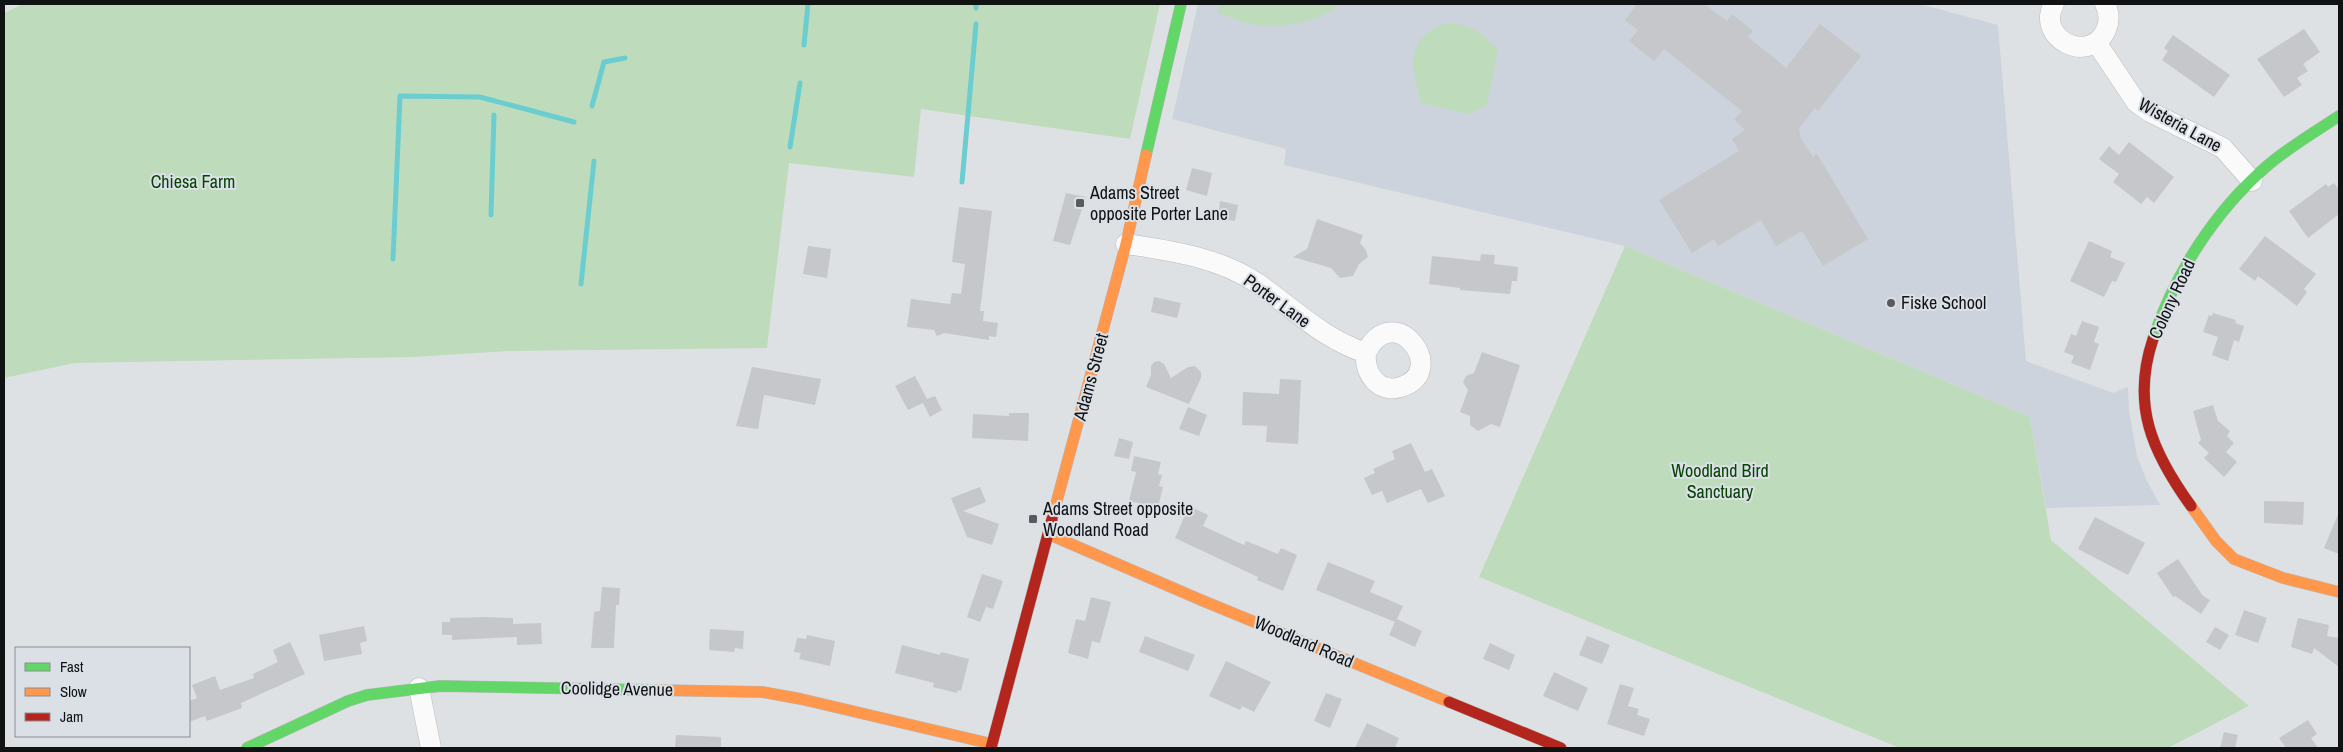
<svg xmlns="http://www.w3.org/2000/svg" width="2343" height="752" viewBox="0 0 2343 752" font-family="'Archivo Narrow',sans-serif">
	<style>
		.built { fill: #cdd3dc }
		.green { fill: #bedcbc }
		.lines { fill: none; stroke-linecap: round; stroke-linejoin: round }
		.stream { stroke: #6ccdd0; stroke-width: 5 }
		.building { fill: #c5c7ca }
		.street-casing { stroke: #b9babd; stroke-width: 21 }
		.fast-casing { stroke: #b9babd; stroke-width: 12 }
		.slow-casing { stroke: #b9babd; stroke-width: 12 }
		.jam-casing { stroke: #b9babd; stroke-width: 12 }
		.street { stroke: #fafafb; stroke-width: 20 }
		.fast { stroke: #63d668; stroke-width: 11 }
		.slow { stroke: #ff974d; stroke-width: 11 }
		.jam { stroke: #b3261e; stroke-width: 11 }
		.poi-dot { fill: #585a5d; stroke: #dbe0e7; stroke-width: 2 }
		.labels { text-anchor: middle; stroke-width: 4; stroke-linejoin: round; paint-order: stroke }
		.street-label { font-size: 18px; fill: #101214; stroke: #dbe0e7 }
		.park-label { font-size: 18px; fill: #064500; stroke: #dbe0e7 }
		.poi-label { font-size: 18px; fill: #101214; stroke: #dbe0e7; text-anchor: start }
	</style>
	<rect width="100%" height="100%" fill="#dee1e4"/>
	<path class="built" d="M1198,4h722l78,21 28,336 87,32 15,-6 1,23 8,46 9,23 14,26 -114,3 -16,-91 -405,-171 -341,-81 2,-16 -114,-30z"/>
	<path class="green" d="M23,4h1137l-30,135 -209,-30 -7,68 -125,-14 -22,185 -258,3 -96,6 -338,6 -71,15v-365z
		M1220,4h121c-20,17 -60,26 -86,21 -12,-2 -25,-8 -37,-12z
		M1445,24c25,-2 37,9 53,26l-11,55 -19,9 -47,-11c-9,-34 -17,-65 24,-79z
		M1625,246l405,171 21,123 198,166 -81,42h-268l-421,-171z"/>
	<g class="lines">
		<path class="stream" d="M976,8v-4
			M804,45l4,-41
			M592,106l12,-44 21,-4
			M790,147l10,-64
			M962,182l14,-158
			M491,215l3,-100
			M393,259l7,-163 80,1 94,25
			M581,284l13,-123"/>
	</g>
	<path class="building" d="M1637,4h67l23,17 5,-7 21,17 -5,6 38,31 34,-44 41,32 -43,55 -3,-3 -16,20 2,11 12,18 4,-3 51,85 -45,27 -21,-35 -26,15 -15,-26 -43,26 -4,-7 -22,14 -33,-53 80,-49 -7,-12 13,-9 -11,-11 8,-8 -78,-62 -10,12 -25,-20 9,-11 -13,-10z
		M2304,29l16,23 -17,12 5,7 -11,7 5,7 -18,12 -27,-38z
		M2173,35l57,40 -16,22 -52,-37 6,-9 -4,-3z
		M2129,142l45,35 -20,26 -7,-6 -6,7 -28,-22 6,-8 -20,-15 10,-13 10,9z
		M1192,168l20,5 -5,23 -21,-6z
		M2334,183l5,7v24l-31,24 -19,-27 37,-27 2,3z
		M1066,193l20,4 -16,48 -17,-4z
		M1220,201l18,4 -3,16 -17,-3z
		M959,207l33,4 -12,100h4l-1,10 15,2 -2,14 -7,-1v4l-45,-7 -7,3 -3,-6 -27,-3 4,-28 39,5 2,-11 9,1 4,-30 -13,-2z
		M1317,219l46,16 -3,8 6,7 2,7 -9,7 -6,12 -13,2 -9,-10 -38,-11 14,-8z
		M2265,236l51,38 -12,15 3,3 -10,14 -39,-30 -3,5 -16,-12z
		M2089,241l23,10 -2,6 15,6 -9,19 -4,-1 -8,16 -34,-16z
		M808,246l23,3 -4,29 -24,-4z
		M1481,254l14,1 -1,9 24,3 -1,14h-5l-2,13 -50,-4v-2l-31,-4 3,-28 48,5z
		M1154,297l27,6 -4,15 -26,-6z
		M2213,313l23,7 -1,3 9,3 -5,16 -5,-2 -6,21 -16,-6 6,-18 -15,-5 6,-17 3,1z
		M2082,321l17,6 -5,15 5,2 -9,26 -19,-7 3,-7 -10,-4 7,-18 5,2z
		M1482,352l38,13 -20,62 -9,-3 -13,7 -8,-6v-9l-10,-4 8,-22 -5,-8 3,-6 8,-3z
		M1159,361l5,3 7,14 17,-11 7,-1 6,6v6l-12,26 -43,-17 5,-12v-9l3,-4z
		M752,367l69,12 -6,26 -51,-10 -6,34 -22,-3z
		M915,376l12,23 8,-3 7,14 -12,7 -7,-14 -15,7 -13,-24z
		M1280,379l21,1 -3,64 -32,-2 1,-16 -25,-1 1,-33 36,2z
		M2213,405l5,16 12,10 -3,5 7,7 -8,9 11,10 -13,15 -20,-19 5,-5 -11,-10 3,-3 -8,-29z
		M1188,407l19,8 -8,21 -20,-7z
		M1009,413h20l-1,28 -56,-3 1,-24 36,2z
		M1119,438l14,4 -4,17 -15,-3z
		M1411,443l14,29 7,-3 13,27 -17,7 -7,-14 -34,14 -5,-12 -10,4 -8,-17 11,-5 -2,-4 22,-10 -3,-8z
		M1134,456l27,6 -3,12 4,1 -3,11 4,1 -5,20 -29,-6 7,-29 -5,-1z
		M980,487l6,15 -23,9 36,13 -7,21 -25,-8 -16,-39z
		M2264,501l40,1 -1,23 -39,-2z
		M1189,506l19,9 -5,11 41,19 2,-4 32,13 3,-6 16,7 -14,36 -26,-11 1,-3 -83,-39z
		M2339,512v42l-15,-6z
		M2095,517l50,26 -17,32 -50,-26z
		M2178,559l25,37 7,4 -9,14 -26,-18 -2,1 -16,-24z
		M1328,562l47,19 -5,11 33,14 -6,13 25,12 -7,16 -26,-12 6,-13 -79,-32z
		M982,574l21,7 -10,28 -7,-2 -6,15 -13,-5z
		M602,587l18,1 -1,17h-3l-2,43h-23l3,-36 6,-1z
		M1091,597l20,5 -11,41 -8,-2 -4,18 -20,-6 8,-34 9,2z
		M2244,610l23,8 -9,25 -23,-8z
		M484,617l29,1v6l28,-1 1,21 -25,1v-8l-65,3v-5h-10v-13h8v-4z
		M2298,618l31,7 -2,11 12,2v29l-25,-19 -2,6 -21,-7z
		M364,626l3,15 -7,2 2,11 -38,7 -5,-26z
		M2215,627l14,8 -9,15 -14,-8z
		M710,629l34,2 -1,18 -8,-1 -1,4 -25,-2z
		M807,635l28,6 -5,25 -31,-7 2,-6 -7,-1 3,-14 9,1z
		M1145,636l50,19 -7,16 -49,-19z
		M1587,636l23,9 -8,19 -23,-9z
		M290,642l15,32 -64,29 1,5 -35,13 -2,-5 -16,6v-21l8,-3 -5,-13 23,-9 5,14 34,-12 -1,-4 25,-12 -5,-12z
		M1490,643l25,12 -6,15 -26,-11z
		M902,645l38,10 1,-3 28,7 -8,32 -3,-1 -1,3 -24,-6 1,-4 -39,-10z
		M1226,661l45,21 -17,30 -12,-6 -2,4 -31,-14z
		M1554,672l34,16 -10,23 -35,-15z
		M1620,684l14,4 -6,18 11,3 -2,6 13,4 -6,17 -37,-12z
		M1326,693l16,6 -12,29 -16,-7z
		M2308,720l9,14 -6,4 7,10h-32l-7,-10z
		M1367,723l32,15 -4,10h-40z
		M2224,732l14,3 -3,13h-15z
		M676,735l45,2v11h-46z"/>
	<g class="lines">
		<g class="street-casing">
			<path id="street" d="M2054,4c-19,34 35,62 52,26 4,-9 3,-18 -1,-26
				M2096,42l40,60 14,10 73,36 29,33
				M1126,244c45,7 92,13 131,39 37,26 66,56 109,70 -2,20 12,41 35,34 50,-16 -8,-90 -35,-34
				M419,688l12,60"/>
		</g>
		<g class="fast-casing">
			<path id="fast" d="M1146,155l35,-151
				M2153,339c22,-66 62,-128 114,-173 22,-19 48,-34 72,-50
				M247,748l101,-47 19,-6 73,-9 212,4"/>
		</g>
		<g class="slow-casing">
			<path id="slow" d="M2191,506l25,35 18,18 49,19 56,14
				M1052,519l74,-275 20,-89
				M1048,534l153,66 248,102
				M652,690l110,2 39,7 191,45"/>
		</g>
		<g class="jam-casing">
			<path id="jam" d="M2153,339c-22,66 -1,113 38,167
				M1449,702l112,46
				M991,748l61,-229"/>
		</g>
		<use href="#street" class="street"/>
		<use href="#fast" class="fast"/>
		<use href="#slow" class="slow"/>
		<use href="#jam" class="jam"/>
	</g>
	<g class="poi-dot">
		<rect x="1075" y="198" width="10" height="10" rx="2.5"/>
		<circle cx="1891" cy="303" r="5"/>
		<rect x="1028" y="514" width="10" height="10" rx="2.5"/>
	</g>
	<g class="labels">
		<g class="street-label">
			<text transform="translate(2180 125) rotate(29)" y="6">Wisteria Lane</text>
			<text transform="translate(2172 299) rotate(-65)" y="6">Colony Road</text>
			<text transform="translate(1277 301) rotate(36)" y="6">Porter Lane</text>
			<text transform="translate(1091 377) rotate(-75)" y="6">Adams Street</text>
			<text transform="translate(1304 642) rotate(23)" y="6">Woodland Road</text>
			<text transform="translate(617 689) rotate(1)" y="6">Coolidge Avenue</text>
		</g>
		<g class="park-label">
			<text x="193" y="188">Chiesa Farm</text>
			<text x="1720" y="477">Woodland Bird<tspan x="1720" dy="21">Sanctuary</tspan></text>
		</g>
		<g class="poi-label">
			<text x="1090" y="199">Adams Street<tspan x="1090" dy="21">opposite Porter Lane</tspan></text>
			<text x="1901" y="309">Fiske School</text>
			<text x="1043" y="515">Adams Street opposite<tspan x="1043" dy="21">Woodland Road</tspan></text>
		</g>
	</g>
	<rect width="2343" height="752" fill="none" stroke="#101214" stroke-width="10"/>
	<rect x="15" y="647" width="175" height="90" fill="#dbe0e7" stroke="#8a8e93"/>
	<rect x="25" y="663" width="25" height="8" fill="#63d668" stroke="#8a8e93"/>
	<text x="60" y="672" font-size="15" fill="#101214">Fast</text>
	<rect x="25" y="688" width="25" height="8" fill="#ff974d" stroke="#8a8e93"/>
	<text x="60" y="697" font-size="15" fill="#101214">Slow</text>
	<rect x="25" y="713" width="25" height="8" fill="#b3261e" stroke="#8a8e93"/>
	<text x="60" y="722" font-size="15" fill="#101214">Jam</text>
</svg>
